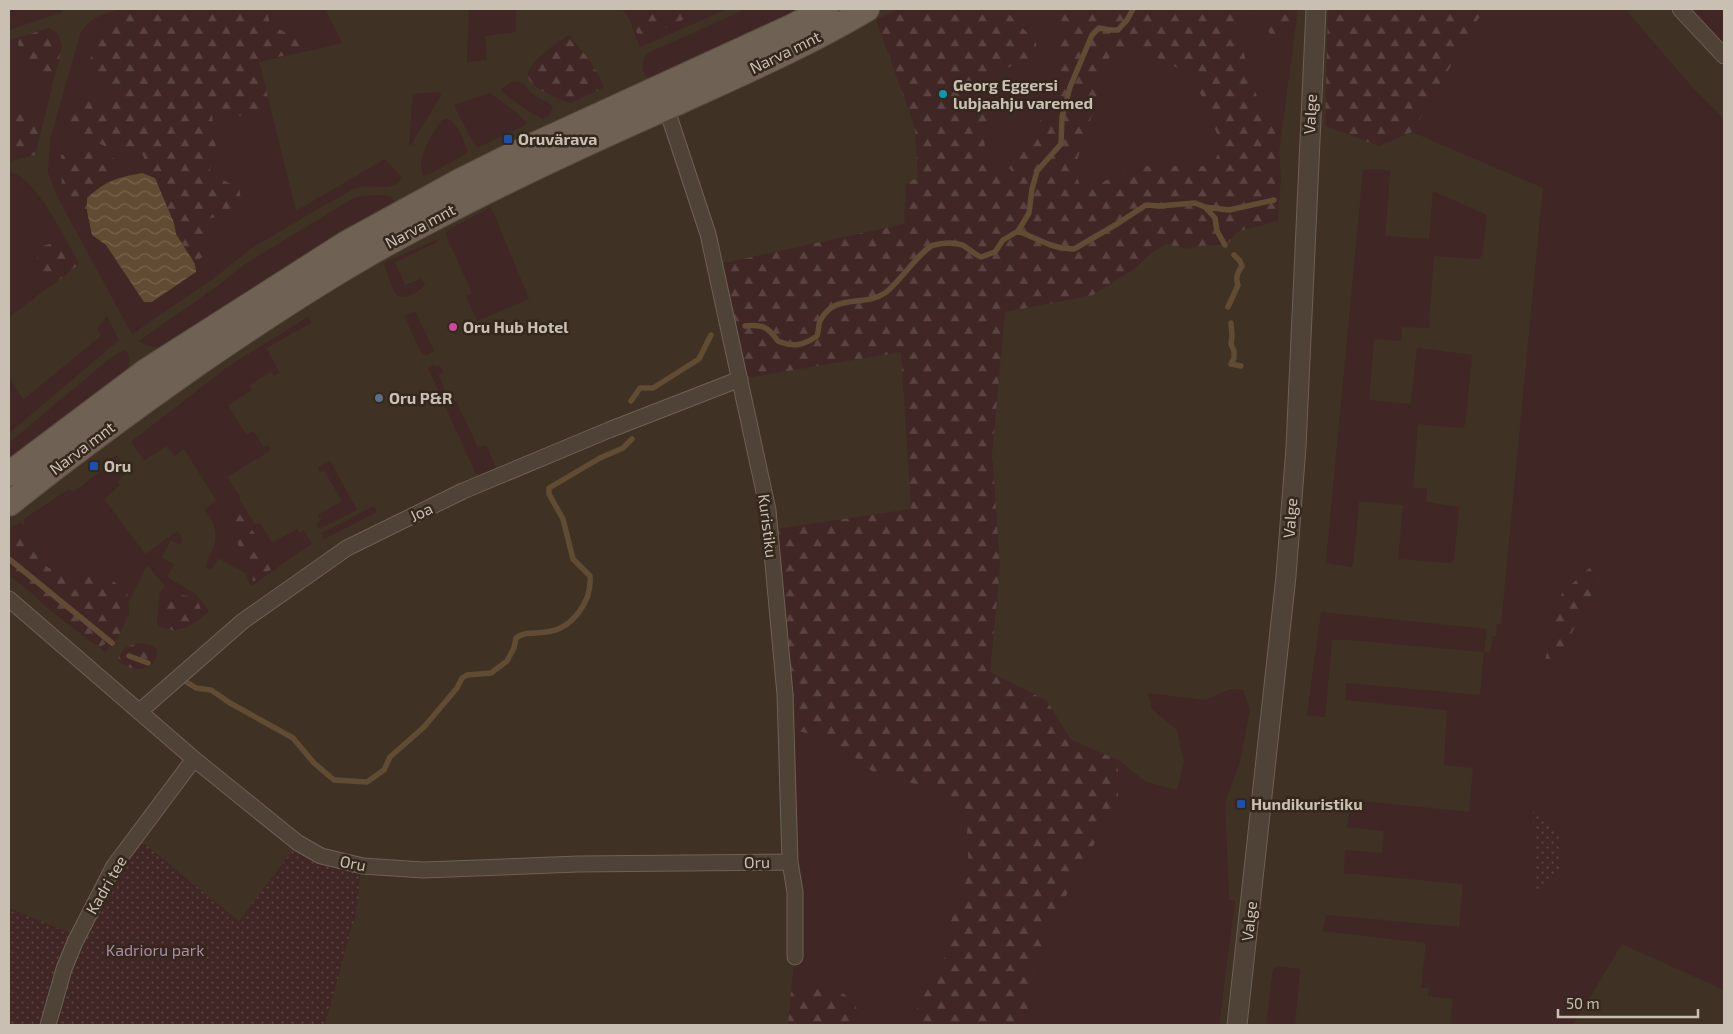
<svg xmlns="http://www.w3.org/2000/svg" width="1733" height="1034" viewBox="0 0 1733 1034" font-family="'Exo 2',sans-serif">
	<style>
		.grass { fill: #402625; fill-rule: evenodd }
		.forest { fill: url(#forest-firs); fill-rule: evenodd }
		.park { fill: url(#park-dots) }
		.water { fill: url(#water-waves) }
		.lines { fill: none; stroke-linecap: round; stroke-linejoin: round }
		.stream { stroke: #624b33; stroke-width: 5.5 }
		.minor-casing { stroke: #6d6155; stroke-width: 17 }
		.tertiary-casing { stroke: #6d6155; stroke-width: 21 }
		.primary-casing { stroke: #5b4f43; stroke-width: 26 }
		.minor { stroke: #4f4337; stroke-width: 15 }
		.tertiary { stroke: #4f4337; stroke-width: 19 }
		.primary { stroke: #6f6255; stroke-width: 24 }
		.culture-dot { fill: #0f9aa8; stroke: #34281c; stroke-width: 2 }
		.transit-dot { fill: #1a4fb4; stroke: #34281c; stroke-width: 2 }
		.hotel-dot { fill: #d1479c; stroke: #34281c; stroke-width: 2 }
		.service-dot { fill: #5c6f8a; stroke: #34281c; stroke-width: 2 }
		.labels { text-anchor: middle; stroke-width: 5; stroke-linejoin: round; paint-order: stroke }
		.street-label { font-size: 16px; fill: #cabfb3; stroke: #34281c }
		.poi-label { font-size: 16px; font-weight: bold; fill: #cabfb3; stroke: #34281c; text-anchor: start }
		.park-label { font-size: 16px; fill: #af88a9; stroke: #34281c }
	</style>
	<defs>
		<pattern id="forest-firs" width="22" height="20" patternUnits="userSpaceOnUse" patternTransform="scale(1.25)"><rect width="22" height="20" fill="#402625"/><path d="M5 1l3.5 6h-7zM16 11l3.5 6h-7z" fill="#5a4442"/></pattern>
		<pattern id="park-dots" width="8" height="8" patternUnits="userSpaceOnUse" patternTransform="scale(1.25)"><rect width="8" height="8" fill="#402625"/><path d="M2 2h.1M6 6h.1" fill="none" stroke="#5a4442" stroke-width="1.8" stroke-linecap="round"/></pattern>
		<pattern id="water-waves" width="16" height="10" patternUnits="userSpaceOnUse" patternTransform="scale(1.25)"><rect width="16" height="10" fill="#624b33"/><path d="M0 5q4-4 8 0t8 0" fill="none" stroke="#77634e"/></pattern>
	</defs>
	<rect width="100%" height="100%" fill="#3f3123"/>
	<path class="grass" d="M9,9h54v3l-54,18z
		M122,9h203l17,34 -83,19 37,149 89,-52 17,19 -6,6 -8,3 -24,-1 -11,3 -42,24 -58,34 -43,34 -78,53 -75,-138 -9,-24 2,-32 31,-108c12,-16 22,-18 41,-23zM155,178l21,56 -32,68 -38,-57z
		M469,9h47v23l-31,4 2,24 -20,2z
		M706,9h21l-87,38 -10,-26 11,18z
		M746,9h52l-149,69c-9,-5 -8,-18 -1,-25z
		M1006,9h50v2l11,17 -8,12 -5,40v20l-45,68 4,4c-21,11 -29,-1 -28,-22 0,-3 -1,-8 0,-12 1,-5 5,-10 7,-14l-30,-33 22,-16 20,-6 32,-27 -30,-31z
		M1238,9h17l17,28 13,-1 12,-21 -18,137 -5,-29 -17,-26 -18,-60z
		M1483,9h142l66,77 33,33v871l-102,-46 -49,81h-123l3,-26 -25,-3 1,-8h-8l5,-45 -103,-12 3,-16 133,12 4,-43 -119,-11 1,-23 37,3 2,-22 -37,-4 4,-27 118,12 4,-44 -29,-3 3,-55 -102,-10 1,-17 134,12 4,-43 -134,-12h-18l-7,77 -18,-2 14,-103 166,17 -3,22 6,3 3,-18h3l1,-12 4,1 42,-437 -131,-56 71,-121z
		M1690,9h34v36z
		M49,28l9,6 4,12 -27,109 -26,6v-120z
		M1139,49l49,24 11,17 24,55 -11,21h-79l-50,28 -9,-24 23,-71v-26l18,-22z
		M514,81l9,2 8,10 22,13 -4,9 -6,4 -18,-10 -23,-17 -1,-3z
		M439,92l2,3 -30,50h-2l4,-51z
		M490,93l26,19 10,10 -1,3 -46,22 -5,-3 -20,-39z
		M448,119c9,4 16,21 19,31l-1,4 -39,21 -4,1c-7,-20 9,-41 19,-56z
		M1377,169l13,2 -5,65 44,3 4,-48 54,24 -5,41 -4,3 -44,-3 -5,65 1,7 -28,-1 -1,14 -27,-2 -5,61 42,4 6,-56 55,7 -7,70 -3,3 -44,-4 -5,64 14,1 -1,13 33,5 -5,52 -4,4 -52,-4 5,-54 -44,-4 -6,63 -1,3 -26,-4 37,-393z
		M9,172c26,3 58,70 70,92l-70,53z
		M376,195l14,1 5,6 -99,58 -138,88 -14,-4 -5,-3 80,-56 26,-21 109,-66 9,-2z
		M491,207l38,92 -52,22 -11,-25 6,-3 -25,-56 -1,-6z
		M436,240l1,2 -42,20 10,23 16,-6 4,5c-4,7 -18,14 -26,13l-4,-4 -11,-28 2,-3z
		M415,311l19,40 -7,4 -5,-1 -18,-38z
		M107,316l12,24 -110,93v-56l14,23 78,-64 -4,-7z
		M308,317l3,6 -45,25 14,25 -6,3 -3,-4 -22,13 3,5 -24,15 18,30 8,-4 10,17 4,-3 3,5 -44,27 13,20 -1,2 16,26 5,-2 12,20 25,-14 3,4 4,-3 8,14 -13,8 -47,34 -6,-9 1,-3 -29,-16 -7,12 -6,-3c11,-24 17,-33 0,-57l11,-10 -32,-51 -9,7 -8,-10 -23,14 -13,-18 98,-76z
		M125,350c5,4 4,12 3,19l-119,89v-15l92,-77 18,-14z
		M434,364l1,3 4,-2 4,7 -5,3 13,27 5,-1 22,47 8,-3 10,23 -12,5 -8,1 -48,-106z
		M116,455l12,17 -11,9 3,4 -16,14 41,55 33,-23 4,7 -1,7 -10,-5 -10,18 13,6 -7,13 29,17 13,17c-18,15 -25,22 -49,16l-3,-5 3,-29 5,-7 -18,-21 -19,38 1,10 -11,25 -13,14 -96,-77v-46l10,-6 4,2 2,-2 -1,-4 45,-30 4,3 31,-23 -2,-4z
		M330,461l27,49 -37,19 -4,-5 5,-4 -3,-5 24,-14 -18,-31 -4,2 -2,-4z
		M374,506l3,6 -53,27 -2,-6z
		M1231,689l12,1 7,19 -10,53 -15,40 4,98 6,1 -16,124h-193l6,-50 15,-44 71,-131v-40l28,22 31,8 7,-28 -7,-32 -25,-21 -4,-16 57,7z
		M787,728l46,12 40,32 46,13 47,24 3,64 -18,47 -6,37 -27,50 -14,18h-44l-5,-23 -24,-17 -40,7 4,-35z
		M1277,966l23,3 -5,56h-29l7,-55z"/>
	<path class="forest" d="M130,9h196l-59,3 3,12 45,25 -56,12 10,41 -15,15 -42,-3 4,34 -7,25 30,15 4,23 -36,8 -3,36 -9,9 -19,-30 -2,-11 -33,-72 -28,-1 -44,-21 3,-26 38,-7 -24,-30 23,-39z
		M622,9h84l-65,30z
		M899,9h107v2l30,31 1,14 -33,13 -20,6 -22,16 20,7 10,26c-2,4 -6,9 -7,14 -1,4 0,9 0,12 -1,21 7,33 28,22l-4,-4 45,-68v-20l5,-40 -2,-3 9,-9 -11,-17 1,-2h182l1,28 18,60 17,26 5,29 2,26 -3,43 -42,11 -8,12 -30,2 -11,3 -20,-5 -15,8 -15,15 -44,28 -88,17 -13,142 8,113 -10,105 57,29 24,39 47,20v40l-71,131 -15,44 -6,50h-122l14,-18 27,-50 6,-37 18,-47 -3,-64 -47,-24 -46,-13 -40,-32 -46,-12 -17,-198 141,-21 -10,-157 -161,27 -25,-114 189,-41 2,-40 12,-7 -3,-49 -39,-108zM1139,49l49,24 11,17 23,56 -10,20h-79l-50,27 -9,-23 23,-71v-26l18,-22z
		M1255,9h42v6l-12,21 -13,1z
		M1328,9h155v2l-71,121 -33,14 -54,-20z
		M49,28c18,13 11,26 6,44l-18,2 -16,-17 -4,-19z
		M568,36h2l21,26 12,22v4l-33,15c-10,-3 -39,-15 -42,-26 -3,-13 30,-36 40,-41z
		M9,99l14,2 18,29 -6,25 -26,6z
		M85,149l33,11 -3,18 -17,10 -11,10v13l-25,-21 -1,-35z
		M66,240l13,24 -29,23 -14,-10 2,-30z
		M236,509l19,25 10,23 8,11 -20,14 -3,-15 -10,-9c1,-10 -8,-33 -10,-46z
		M35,536l12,31 26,11 26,-7 28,20 2,22 -11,25 -19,9c-20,-14 -86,-62 -90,-84 -2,-8 0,-16 0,-24z
		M1597,561h7l-1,10 -10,21 -36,69 -12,-1 17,-67z
		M171,594l25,3 7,17 -18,12 -11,5 -13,-7 3,-15z
		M139,643l12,2 6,4c0,25 -25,24 -40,11l9,-13z
		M831,985l24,17 5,23h-72l3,-33z"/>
	<path class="park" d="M1533,811l27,22v41l-25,22z
		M136,837l103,84 59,-78 63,27 -4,38 -32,117h-316v-117l68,28z"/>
	<path class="water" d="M142,173l13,5 19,45 2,11 19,30 1,8 -44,30h-8l-38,-57 -14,-10 -5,-24v-13c20,-18 29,-20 55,-25z"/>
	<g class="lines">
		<path class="stream" d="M1205,207l24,3 45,-10
			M1018,231l30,13 13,4 13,1 43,-25 29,-19 13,1 36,-3 10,4 10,11 2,13 8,14
			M1228,307l10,-22c-3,-8 0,-13 4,-19l-2,-5 -6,-6
			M1231,323l1,13 -1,8 3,7v7l-3,6 10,2
			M745,326c18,-2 23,1 33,15 16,7 26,4 39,-5 2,-5 1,-10 3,-15 15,-29 43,-13 65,-28 14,-10 37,-45 49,-48 8,-2 20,-3 28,0 4,1 13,10 19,12l14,-5 8,-12 15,-9 11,-18 3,-24 5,-18 24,-27 1,-27 8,-30 22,-52 7,-7 10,2h9l9,-10 6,-11
			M631,401l9,-13h13l46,-29 12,-24
			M9,559l103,84
			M129,656l19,7
			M180,678l16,10 15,2 19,13 63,35 21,25 20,17 33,2 17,-12 6,-13 34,-30 33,-39 5,-10 5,-3 24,-2 16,-12 7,-13 2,-10c9,-7 19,-4 30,-6 27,-3 46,-31 44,-56l-17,-17 -10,-40 -14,-25v-6l51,-30 23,-10 9,-9"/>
		<g class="minor-casing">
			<path id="minor" d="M1680,9l44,47
				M664,101l44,133 60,276 17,184 5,168 5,30v65
				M9,599l185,160 104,84 23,13 42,10 60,4 155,-6 212,-2
				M139,712l104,-91 104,-73 116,-57 146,-61 131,-51
				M48,1025l16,-56 11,-27 39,-76 80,-107"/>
		</g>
		<g class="tertiary-casing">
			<path id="tertiary" d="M1237,1025l49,-449 10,-129 20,-438"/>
		</g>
		<g class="primary-casing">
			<path id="primary" d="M9,474l137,-103 199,-127 113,-62 56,-28 277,-127 35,-18
				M9,504c61,-49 124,-95 188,-140 76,-52 152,-102 234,-144 81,-43 164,-81 248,-118 63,-29 128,-57 188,-93"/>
		</g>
		<use href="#minor" class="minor"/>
		<use href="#tertiary" class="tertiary"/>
		<use href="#primary" class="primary"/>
	</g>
	<circle class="culture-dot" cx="943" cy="94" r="5"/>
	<g class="transit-dot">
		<rect x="503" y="134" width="10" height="10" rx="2.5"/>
		<rect x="89" y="461" width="10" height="10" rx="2.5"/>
		<rect x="1236" y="799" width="10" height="10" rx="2.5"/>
	</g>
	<circle class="hotel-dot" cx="453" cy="327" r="5"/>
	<circle class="service-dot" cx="379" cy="398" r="5"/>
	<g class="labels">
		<g class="street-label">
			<text transform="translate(785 52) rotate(-26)" y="6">Narva mnt</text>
			<text transform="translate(1310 114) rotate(-87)" y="6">Valge</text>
			<text transform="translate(420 226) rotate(-28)" y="6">Narva mnt</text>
			<text transform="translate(82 448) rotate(-37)" y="6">Narva mnt</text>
			<text transform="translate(421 512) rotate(-26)" y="6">Joa</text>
			<text transform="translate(1290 518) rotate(-86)" y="6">Valge</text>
			<text transform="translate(768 526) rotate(83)" y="6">Kuristiku</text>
			<text transform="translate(757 862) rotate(-1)" y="6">Oru</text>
			<text transform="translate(353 863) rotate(11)" y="6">Oru</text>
			<text transform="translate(106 885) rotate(-60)" y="6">Kadri tee</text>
			<text transform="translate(1249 921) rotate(-84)" y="6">Valge</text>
		</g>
		<g class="poi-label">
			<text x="953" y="91">Georg Eggersi<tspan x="953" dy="18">lubjaahju varemed</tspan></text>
			<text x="518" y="145">Oruvärava</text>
			<text x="463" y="333">Oru Hub Hotel</text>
			<text x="389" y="404">Oru P&amp;R</text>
			<text x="104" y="472">Oru</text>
			<text x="1251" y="810">Hundikuristiku</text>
		</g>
		<g class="park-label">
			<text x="155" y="956">Kadrioru park</text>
		</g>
	</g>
	<rect width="1733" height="1034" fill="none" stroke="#cabfb3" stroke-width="20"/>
	<path d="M1558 1009v8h140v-8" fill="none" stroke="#cabfb3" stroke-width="2.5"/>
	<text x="1566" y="1009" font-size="15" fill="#cabfb3" stroke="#34281c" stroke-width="4" paint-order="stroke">50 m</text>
</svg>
